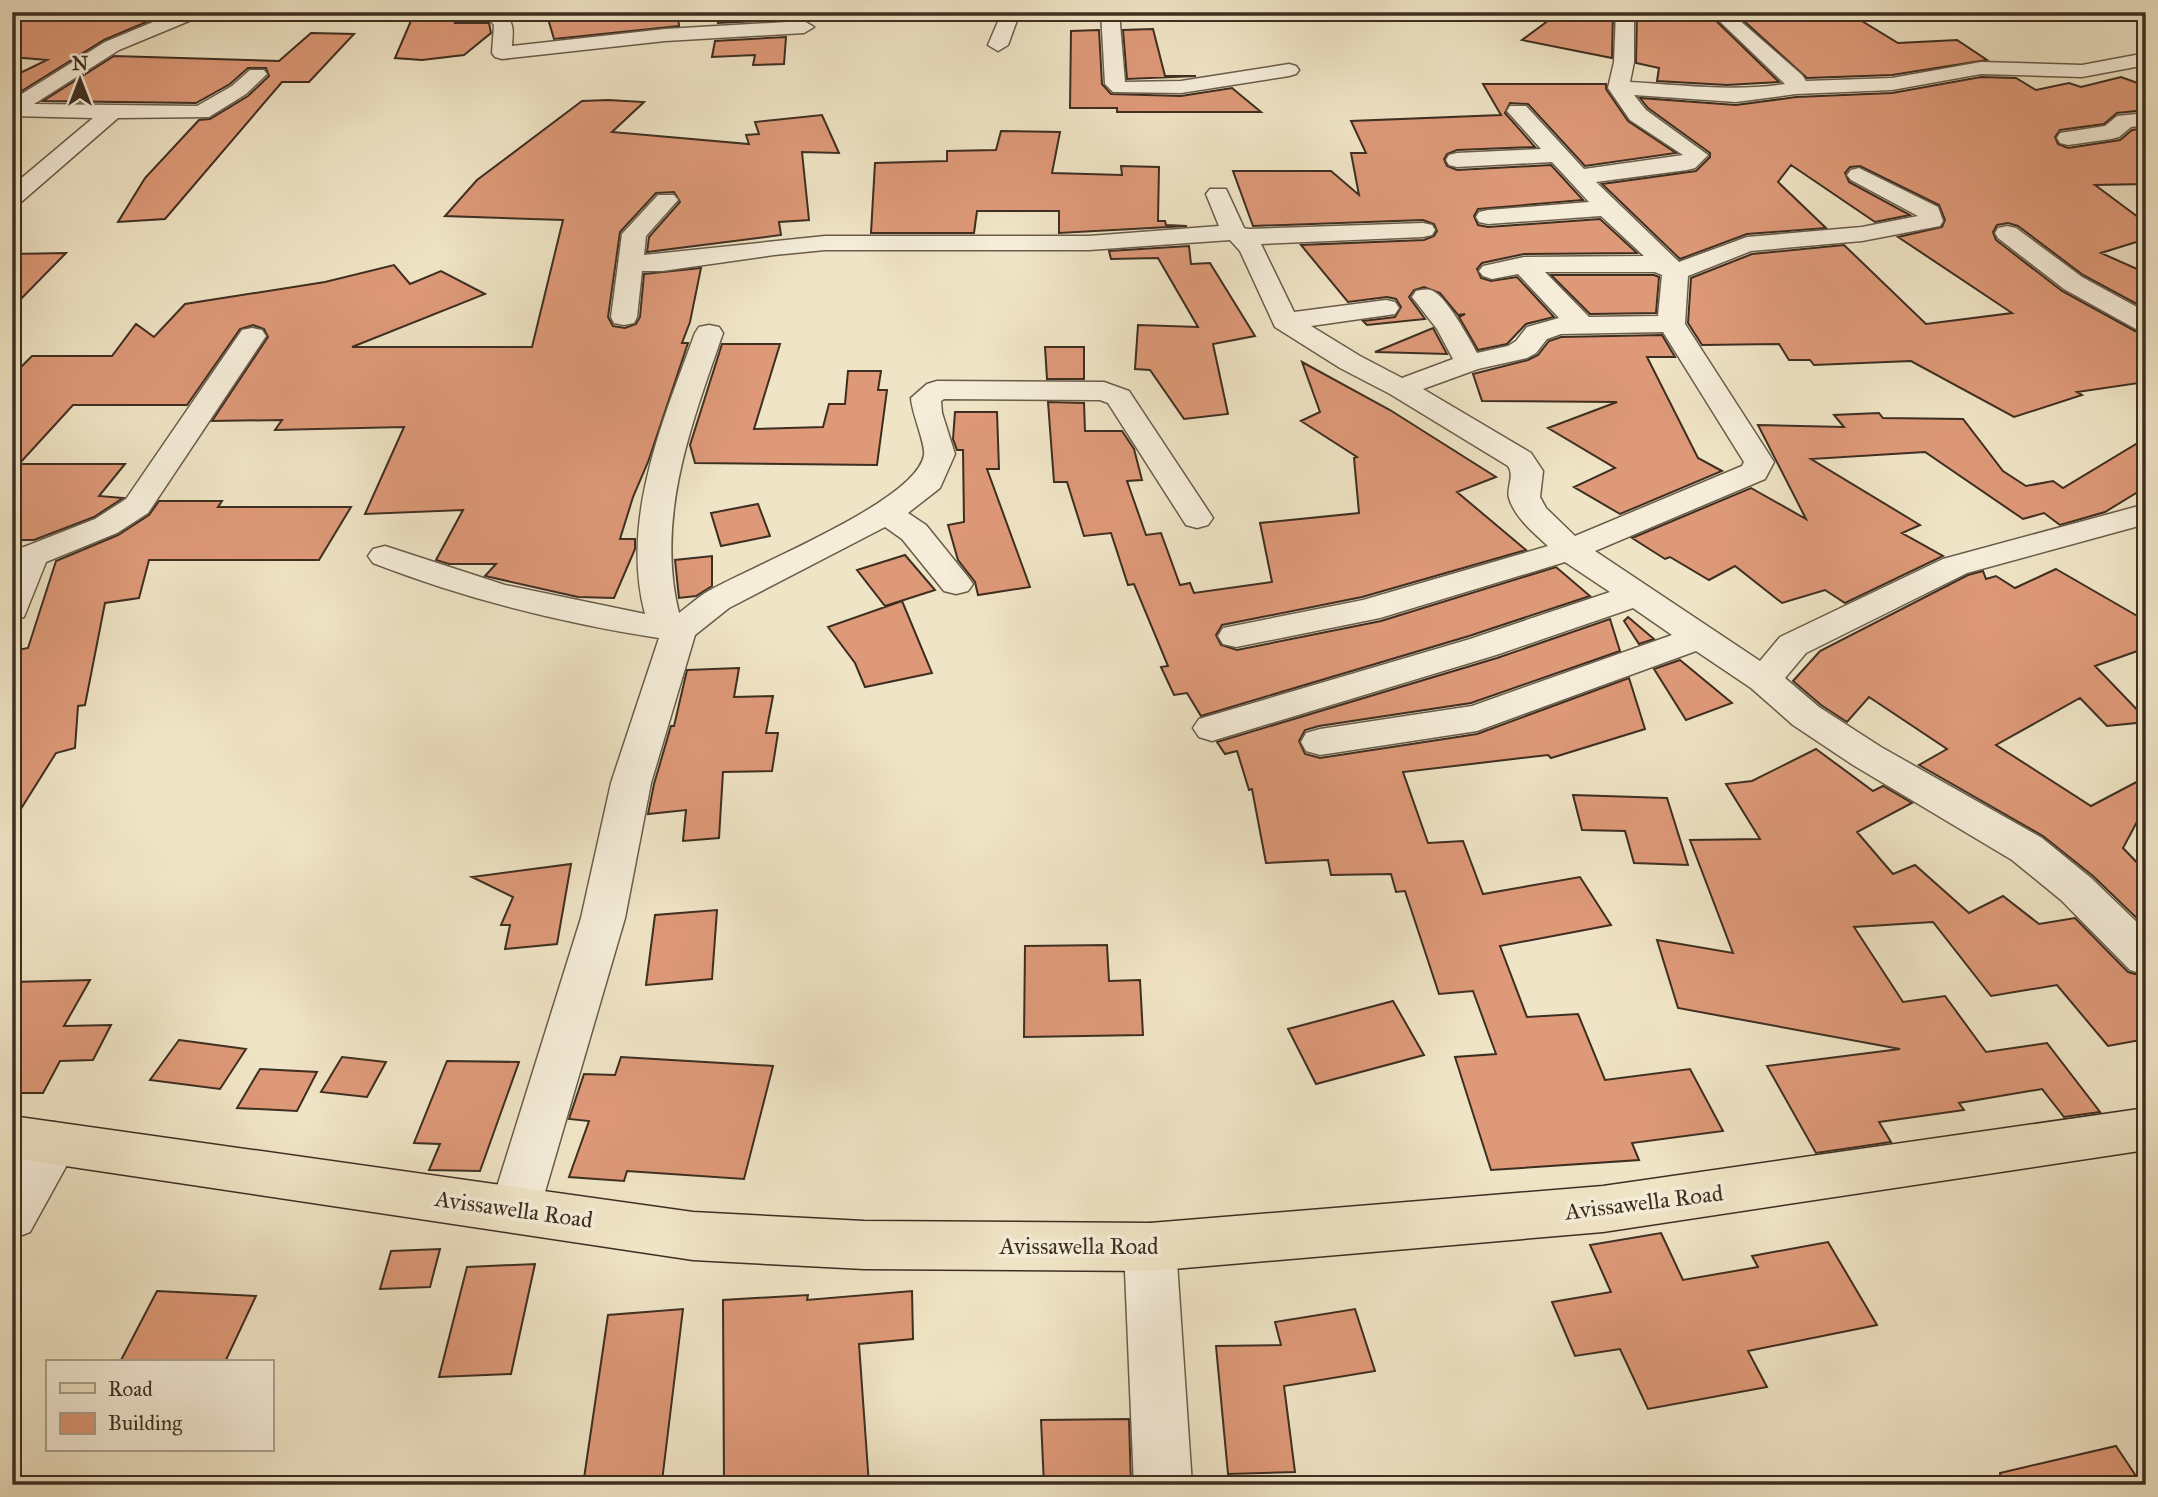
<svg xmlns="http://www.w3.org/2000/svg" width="2158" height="1497" viewBox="0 0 2158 1497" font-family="'IM FELL Great Primer',serif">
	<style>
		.building { fill: #de9978; stroke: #3e2e21; stroke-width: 2 }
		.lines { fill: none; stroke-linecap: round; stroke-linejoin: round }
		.minor-casing { stroke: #6a5c4a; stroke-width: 3 }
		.major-casing { stroke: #3e2e21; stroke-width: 3 }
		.minor { fill: #f5edd9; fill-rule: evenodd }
		.major { fill: #efe4c5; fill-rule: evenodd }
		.labels { text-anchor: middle; stroke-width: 7; stroke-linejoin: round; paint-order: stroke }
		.near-street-label { font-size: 23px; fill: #3e2e21; stroke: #f5edd9 }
	</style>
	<rect width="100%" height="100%" fill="#efe4c5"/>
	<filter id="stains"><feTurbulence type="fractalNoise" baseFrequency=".00286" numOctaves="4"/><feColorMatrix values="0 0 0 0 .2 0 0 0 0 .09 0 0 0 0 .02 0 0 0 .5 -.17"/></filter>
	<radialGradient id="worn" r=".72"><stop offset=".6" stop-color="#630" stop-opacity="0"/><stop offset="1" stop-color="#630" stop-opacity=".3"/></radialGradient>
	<path class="building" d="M12,12h158l-66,28 -92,57v-20l35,-17 -35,-3z
		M546,12h132l1,14 -125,13z
		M1560,12h53l-1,46 -90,-18z
		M1637,12h70l72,70 -52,3 -70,-4 2,-13 -23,-5z
		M1734,12h113l51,31 59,-3 30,20 -95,15 -85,3z
		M720,13h64l-2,7 -64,3z
		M459,14l-4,9h34l2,10 -27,22 -42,5 -27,-2 18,-42z
		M1153,29l12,47h31l-69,3 -4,-49z
		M1099,30l3,54 9,10 70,2 51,-8 29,24h-144v-4h-47l1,-77z
		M311,33l43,1 -45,48h-27l-117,137 -47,3 27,-44 54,-58 11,-1 38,-23 21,-20 -3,-8h-18l-18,16 -34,19 -153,-2 71,-45 165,5z
		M786,37l-2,27 -31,1 2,-10 -43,2 3,-16z
		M1981,77l35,1 20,12 33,-7 12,4 40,-10 25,9v24l-29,3 -13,11 -44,6 -5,7 3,7 10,4 52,-8 12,-10 14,-2v56l-51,1 51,38v16l-45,14 45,20v36l-63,-34 -65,-49 -10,-3 -11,2 -4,7 3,8 66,51 73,40 11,3v48l-69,10 5,3 -68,22 -103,-56 -97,4 -4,-5h-21l-10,-16 -77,1 -14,-22 3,-45 61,-24 92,-9 82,79 86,-11 -114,-76 44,-10 3,-7 -6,-15 -79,-39 -10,1 -5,6 4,9 61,33 -35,7 -84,-57 -13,17 48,46 -79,6 -67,25 -78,-75 94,-13 14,-14v-4l-62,-45 -8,-10 96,7 60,-8 96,-4z
		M1483,84h123v5l22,32 48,32 -91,13 -57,-62 -18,-1 -5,10 30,34 -78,3 -10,4 -3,5 3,7 10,4 94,-5 32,35 -105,9 -4,7 4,9 10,2 112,-8 37,34 -113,1 -42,9 -5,6 4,9 10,3 26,-4 37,40 -28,7 -19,20 -29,6 -19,-33 6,-3 -7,1 -18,-22 -16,-6 -10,3 -5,7 16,22 -58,6 -4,-4 32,-4 6,-10 -5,-8 -9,-2 -39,5 -47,-57 123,-5 10,-4 3,-5 -3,-7 -11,-4 -170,6 -20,-55h98l28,24 -8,-42h15l-15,-32 150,-6z
		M608,100l36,2 -32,30 137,12 -3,-9 13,-1 -4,-12 67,-7 17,38 -37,-1 7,68 -30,2 2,13 -134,17 2,-15 31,-35 -6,-10 -18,1 -36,39 -12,85 5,9 12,2 11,-4 4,-7 4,-43 57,-6 -11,54 -8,21h6l-40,119 -15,35 -13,42h15v10l-21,49 -36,-1 -93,-21 11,-12h-47l-13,-4 27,-50 -98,4 39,-87 -129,3 7,-10 -70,1 56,-84 -4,-8 -11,-4 -13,4 -53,76h-114l-54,59h106l-26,32 24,2 -29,19 -60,23h-22v-164l20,-20h80l24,-32 18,13 31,-33 140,-22 69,-17 16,19 31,-13 44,23 -133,53h180l31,-127 -118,-4 32,-36 105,-79z
		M1001,131l59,1 -8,41 70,2 -1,-9 38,1 -1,54h7l1,4 21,1 -128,7v-22h-82l-3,22h-103l4,-70 72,-2v-10l49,-1z
		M1189,246l2,18 19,-1 45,73 -42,8 15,70 -44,5 -34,-49 -15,-1 3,-44 60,2 -40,-69 -47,1 -2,-8z
		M66,253l-54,55v-54z
		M1551,275h103l5,2 -3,36 -66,1z
		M1433,328l14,26 -72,-2z
		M1662,335l13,22h-28l51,101 24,13 -102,43 -46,-27 41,-19 -67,-40 69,-26 -135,-1 -9,-27 55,-14 10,-5 11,-14 12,-4z
		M722,344h58l-26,85 69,-2 6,-23h16l3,-33h33l-3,19h9l-10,75 -182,-2 -5,-18z
		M1045,347h39v32h-37z
		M1302,362l88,48 106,67 -39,15 69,58 -164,47 -140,28 -6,10 5,10 16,5 144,-29 175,-54 34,29 -121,40 -268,80 -14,-23 -13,2 -13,-28 7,-1 -34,-82 -6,1 -17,-52 -27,3 -17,-54h-13l-6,-80 36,1 1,28h37l12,18 8,31 -15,1 19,54 15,-2 19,52 10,-2 4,10 78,-11 -12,-59 99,-10 -5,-55 3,-1 -56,-36 19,-9z
		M955,412h42l2,57h-12l43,118 -52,8 -3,-13 -17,-22 -10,-35 16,-3 -1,-72h-6l-4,-11z
		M1879,413l4,5 80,1 40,52 23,15 27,-5 10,7 83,-50v49l-41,25 -45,13 -16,-12 -21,6 -98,-67 -114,7 109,66 -18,8 41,23 -98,47 -20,-13 -43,13 -47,-37 -26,14 -39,-23 -5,2 -33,-21 119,-50 55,31 -48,-94 86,2 -10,-12z
		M159,501h63l-4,6h133l-32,53h-170l-10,38 -34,5 -20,102 -7,1 -3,42 -19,5 -44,70v-172l16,-3 28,-87 62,-26 31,-20z
		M758,504l12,32 -49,10 -10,-33z
		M905,555l30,35 -50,16 -28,-36z
		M712,556v30l-16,10 -17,2 -4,-38z
		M2056,569l90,52v27l-51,18 51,53v3l-39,4 -27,-28 -84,47 95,61 55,-29v28l-23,43 23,24v55l-53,-51 -50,-40 -124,-71 28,-16 -78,-52 -22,25 -26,-17 -28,-24 27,-30 148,-76 15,-4 3,8 10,-3 19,12z
		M902,601l30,72 -67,14 -10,-24 -27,-36z
		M1628,617l26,22 -15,5 -15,-23z
		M1610,619l10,32 -149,52 -152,23 -14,4 -6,11 6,13 15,4 157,-24 152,-56 16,51 -94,29 -3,-3 -145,17 25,71 35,-2 20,53 97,-17 31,48 -111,21 27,71 51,-3 27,66 85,-11 33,62 -91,12 7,17 -148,10 -36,-113 41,-3 -23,-63 -34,3 -34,-103 -9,1 -5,-18 -60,1 -3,-15 -62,3 -14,-74 -3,1 -12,-39 -12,3 -8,-12 280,-84z
		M1680,660l52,43 -46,17 -32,-51z
		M739,668l-5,29 39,-1 -7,37h12l-6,38 -49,1 -4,66 -36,3 3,-31 -38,4 6,-30 17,-58h3l13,-56z
		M1816,749l57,42 10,-5 29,17 -55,29 36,42 22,-9 54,48 34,-17 36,28 36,-6 53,54 18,5v62l-38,7 -51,-61 -66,11 -58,-74 -79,5 49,75 42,-6 41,56 61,-9 53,69 -36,5 -22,-28 -83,14 5,7 -85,12 12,20 -75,11 -49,-87 133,-17 -222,-41 -21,-68 76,13 -43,-113 70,-1 -34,-55 26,-3z
		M1573,795l94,3 21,67 -54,-2 -9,-32 -43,-1z
		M571,864l-14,80 -52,5 5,-24h-9l12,-28 -41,-20z
		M717,910l-5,69 -66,6 9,-70z
		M1107,945l2,36 31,-1 3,55 -119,2 1,-91z
		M90,980l-26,46 47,-1 -18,35 -33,1 -17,32h-31v-111z
		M1393,1001l31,54 -108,29 -28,-55z
		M179,1040l67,9 -26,40 -70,-9z
		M342,1057l44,5 -19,35 -46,-5z
		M621,1057l152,9 -29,113 -117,-8 -3,10 -55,-4 20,-56 -20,-2 15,-45 31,1z
		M447,1061l72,1 -39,109 -51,-1 11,-26 -26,-1z
		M260,1069l57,3 -20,39 -60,-3z
		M1661,1233l22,47 75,-13 -6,-11 76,-14 49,83 -129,26 19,36 -119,22 -28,-60 -45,7 -23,-54 59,-10 -21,-47z
		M440,1249l-10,38 -50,2 11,-38z
		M535,1264l-24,110 -72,3 28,-110z
		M157,1291l99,5 -31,66h-105z
		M912,1291l1,48 -54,5 10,141h-145l-1,-185 85,-5 -1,5z
		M683,1309l-21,172 -79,4 25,-170z
		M1355,1309l20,62 -91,15 11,86 -67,2 -12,-128 65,-1 -6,-23z
		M1129,1419l2,66h-87l-3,-65z
		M2116,1446l26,39h-141l-1,-12z"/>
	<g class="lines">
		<g class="minor-casing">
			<path id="minor" d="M177,12h26l-2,4 -82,34 -85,54 163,2 35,-20 18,-16h14l3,4 -21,20 -37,23 -91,1 -98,85 -8,2v-19l81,-68 -81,-2v-16l93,-58z
				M483,12h20c12,12 10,18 9,34l153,-17 139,-8 10,6 -10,6 -139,8 -163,18 -7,-2 -3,-4 2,-28z
				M1002,12h18l-12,33 -10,6 -10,-6z
				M1101,12h18l6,70 56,-1 108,-17 7,2 3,4 -3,4 -7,2 -108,17 -68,-1 -8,-8z
				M1616,12h18v50l-4,20c53,3 102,10 155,2l-75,-72h20l72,63 4,6 86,-3 89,-16 101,3 64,-12v12l-64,12 -101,-3 -89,16 -96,4 -60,8 -102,-7 12,15 62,45 -13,13 -8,2 -91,12 83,80 68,-25 115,-10 56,-11 -67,-36 -4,-5 4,-5 8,-2 79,39 5,14 -3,5 -78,15 -111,10 -63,25 -3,48 89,138 -9,17 -170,72 165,110 20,-24 163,-78 203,-55v20l-179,49 -161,80 -21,25 34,29 62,40 161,91 49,40 55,53v44l-16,-5 -69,-70 -49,-40 -159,-95 -60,-40 -42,-37 -55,-37 -219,80 -157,24 -14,-4 -5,-9 5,-9 14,-4 152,-23 200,-71 -39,-27 -137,47 -271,82 -13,4 -13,-4 -6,-9 6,-9 271,-80 140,-47 -45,-30 -185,56 -144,29 -13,-3 -5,-8 5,-8 140,-28 185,-54c-14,-13 -33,-28 -39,-48 -3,-10 6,-22 -1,-32l-118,-72 -50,-26 -65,-41 -35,-76 -10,-11 -141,10h-264l-51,5 -112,16h-20l-5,46 -3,6 -10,2 -10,-2 -3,-6 11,-83 36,-39h16l4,5 -32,36 -2,19 181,-19h264l130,-10 -13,-32 4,-5h16l18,39 4,1 175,-6 9,2 3,5 -3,5 -9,2 -162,7 33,68 92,-12 9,2 4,6 -4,6 -84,12 49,30 42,22 51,-19 -16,-30 -25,-32 4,-6c5,-1 11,-3 17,0 14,7 36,47 44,62l31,-7 8,-5 11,-14 32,-9 -41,-44 -26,5 -9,-3 -4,-5 4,-5 41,-9 120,-1 -43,-40 -113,8 -9,-2 -3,-5 3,-5 9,-2 101,-8 -37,-40 -95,5 -8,-2 -3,-5 3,-5 8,-2 84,-4 -34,-38 3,-5h16l58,63 99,-14 -53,-35 -22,-32 6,-26zM1545,272h110l7,3 -4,41 -69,1zM1663,332l81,130 -2,4 -167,70 -29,-28 -6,-11 3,-26 -12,-18 -108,-64 55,-20 49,-11 9,-5 11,-14 14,-5z
				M2146,113v12l-15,2 -12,10 -8,2 -43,6 -8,-2 -3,-5 3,-5 45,-7 12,-10z
				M2007,226l9,2 66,49 64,35v19l-10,-2 -72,-40 -66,-51 -3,-5 3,-5z
				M709,325l10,2 4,6c-31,90 -68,184 -44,280 9,-7 17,-14 26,-20 43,-26 212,-91 219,-138 2,-10 -12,-41 -13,-57l16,-14 10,-3 167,1 25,9 84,127 -5,7 -11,3 -11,-3 -78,-122 -8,-3 -156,-1 -3,2 1,12 13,41 -15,34 -32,25 18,12 42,52 5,7 -5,7 -12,3 -12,-3 -42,-52 -17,-12 -156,81 -34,27 -44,148 -26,135 -85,291 -7,16 -18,7 -18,-7 -7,-16 91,-291 30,-135 48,-145c-98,-15 -193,-39 -286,-75l-5,-7 5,-7 12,-3 120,39 140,29c-25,-95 18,-193 50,-281l4,-6z
				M252,328l10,2 4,6 -118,177 -31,20 -71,29 -22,55 -12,3v-71l12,-2 71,-28 31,-20 116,-169z
				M54,1122l17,6 8,15 -49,89 -18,7v-70l25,-41z
				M1150,1223l18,7 8,17 16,238h-58l-10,-238 8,-17z"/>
		</g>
		<g class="major-casing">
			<path id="major" d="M2146,1108v42l-543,82 -453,39 -286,-2 -171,-9 -681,-102v-42l681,96 171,9 286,2 453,-37z"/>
		</g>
		<use href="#minor" class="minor"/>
		<use href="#major" class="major"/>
	</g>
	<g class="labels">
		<g class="near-street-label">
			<text transform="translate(1644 1202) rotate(-7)" y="8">Avissawella Road</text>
			<text transform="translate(514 1209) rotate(8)" y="8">Avissawella Road</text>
			<text x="1079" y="1254">Avissawella Road</text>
		</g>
	</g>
	<rect width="2158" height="1497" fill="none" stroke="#efe4c5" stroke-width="42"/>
	<rect x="14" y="14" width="2130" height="1469" fill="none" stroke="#3e2e21" stroke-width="3.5"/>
	<rect x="21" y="21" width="2116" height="1455" fill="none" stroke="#3e2e21" stroke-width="2"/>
	<rect x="46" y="1360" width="228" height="91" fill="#f5edd9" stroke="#aca18f" stroke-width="2"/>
	<rect x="60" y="1383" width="35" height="10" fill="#efe4c5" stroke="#aca18f" stroke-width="2"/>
	<text x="108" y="1396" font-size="21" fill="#3e2e21">Road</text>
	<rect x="60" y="1413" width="35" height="21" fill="#de9978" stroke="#aca18f" stroke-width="2"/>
	<text x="108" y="1430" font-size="21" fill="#3e2e21">Building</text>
	<g transform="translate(80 80)" stroke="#f5edd9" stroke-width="5" paint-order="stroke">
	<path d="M0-5L12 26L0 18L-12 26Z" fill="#3e2e21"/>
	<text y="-10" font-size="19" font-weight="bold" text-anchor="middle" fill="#3e2e21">N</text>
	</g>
	<rect width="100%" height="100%" filter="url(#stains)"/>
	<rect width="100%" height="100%" fill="url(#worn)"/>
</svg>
